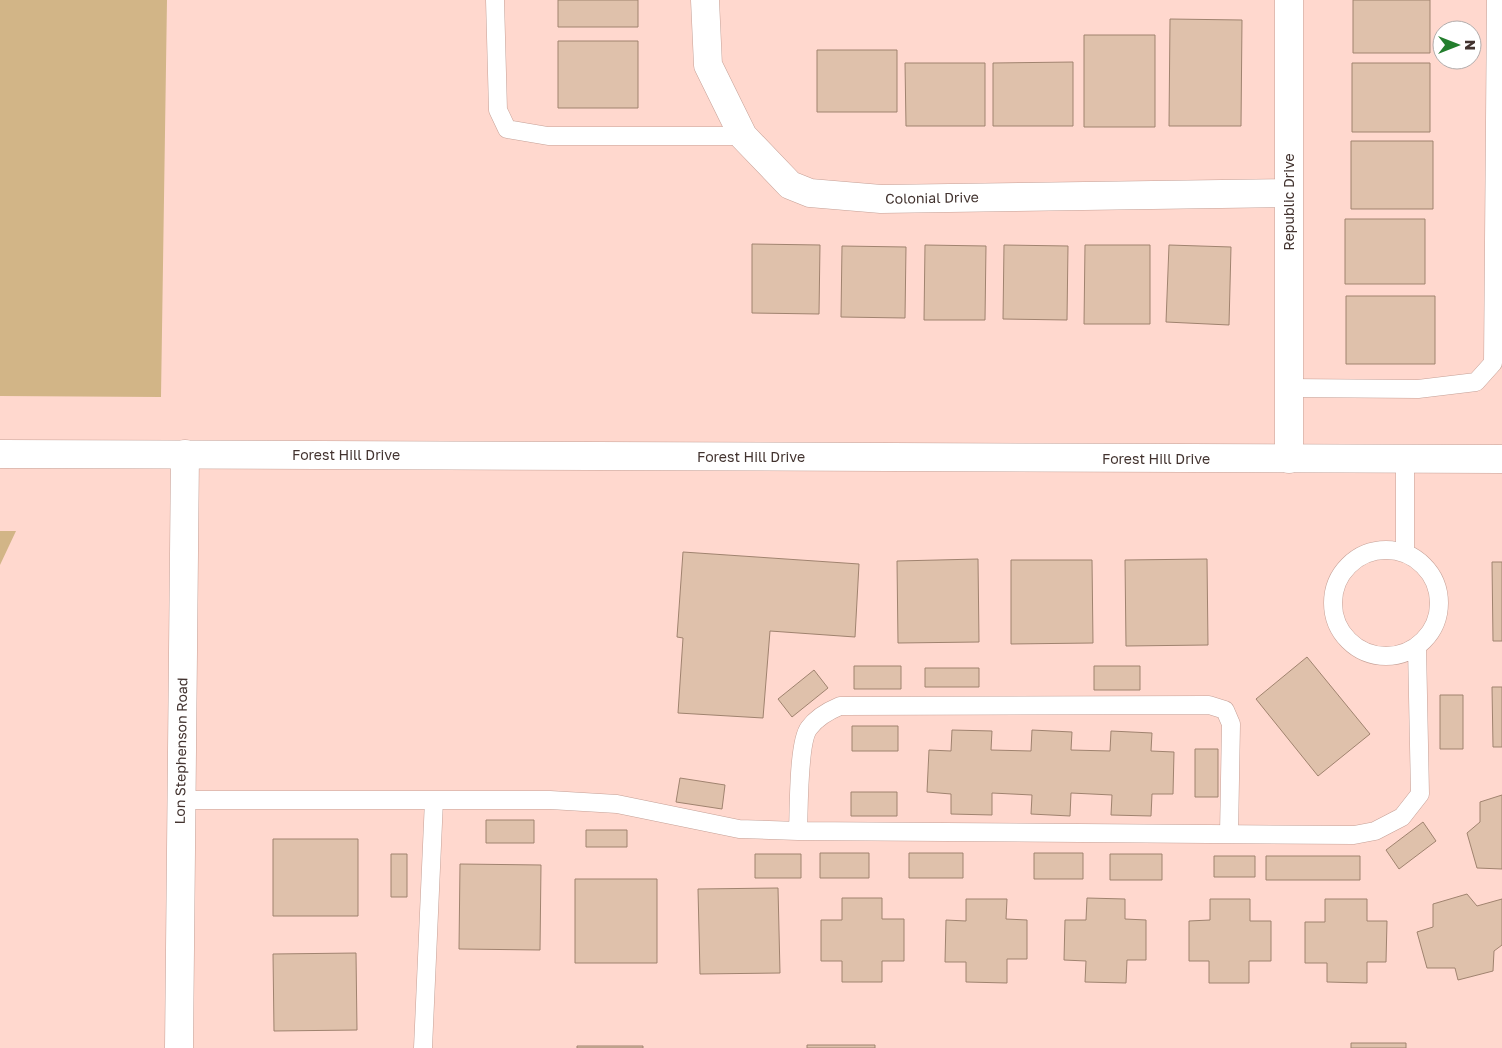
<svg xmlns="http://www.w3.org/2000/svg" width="1502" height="1048" viewBox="0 0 1502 1048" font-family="'Golos Text',sans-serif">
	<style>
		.green { fill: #d2b587 }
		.building { fill: #dfc1ab; stroke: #a0836f }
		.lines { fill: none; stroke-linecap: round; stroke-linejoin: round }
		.service-casing { stroke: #c5a096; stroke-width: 19 }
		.minor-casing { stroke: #c5a096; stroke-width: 29 }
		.tertiary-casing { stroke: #c5a096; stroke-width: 29 }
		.secondary-casing { stroke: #c5a096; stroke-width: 29 }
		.service { stroke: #fff; stroke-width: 18 }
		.minor { stroke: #fff; stroke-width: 28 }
		.tertiary { stroke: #fff; stroke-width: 28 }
		.secondary { stroke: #fff; stroke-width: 28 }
		.labels { text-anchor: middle; stroke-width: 4.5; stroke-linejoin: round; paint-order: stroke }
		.street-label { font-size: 14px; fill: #42332f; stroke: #fff }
	</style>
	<rect width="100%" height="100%" fill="#ffd8ce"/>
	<path class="green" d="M0,0h167l-6,397 -161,-1z
		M0,531h16l-16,34z"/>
	<path class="building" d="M558,0h80v27h-80z
		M1353,0h77v53h-77z
		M1170,19l72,1 -1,106h-72z
		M1084,35h71v92h-71z
		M558,41h80v67h-80z
		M817,50h80v62h-80z
		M1073,62v64h-80v-63z
		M905,63h80v63h-79z
		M1352,63h78v69h-78z
		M1351,141h82v68h-82z
		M1345,219h80v65h-80z
		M752,244l68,1 -1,69 -67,-1z
		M925,245l61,1 -1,74h-61z
		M1004,245l64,1 -1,74 -64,-1z
		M1085,245h65v79h-66z
		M1169,245l62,2 -2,78 -63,-3z
		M842,246l64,1 -1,71 -64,-1z
		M1346,296h89v68h-89z
		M683,552l176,12 -4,73 -85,-6 -7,87 -85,-5 5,-75 -6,-1z
		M978,559l1,83 -81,1 -1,-82z
		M1207,559l1,86 -82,1 -1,-86z
		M1011,560h81l1,83 -82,1z
		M1492,562h10v79h-9z
		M1307,657l63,77 -52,42 -62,-77z
		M854,666h47v23h-47z
		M1094,666h46v24h-46z
		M925,668h54v19h-54z
		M814,670l14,18 -36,29 -14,-18z
		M1492,687h10v60h-9z
		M1440,695h23v54h-23z
		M852,726h46v25h-46z
		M952,730l40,1 -1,19 40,1 1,-21 40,2 -1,18 39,1 1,-20 41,2 -1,18 23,1 -1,42h-21l-1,22 -40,-1 1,-20 -41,-2 -1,23 -39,-2 1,-19 -40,-2v22l-41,-1v-20l-24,-2 2,-42 22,1z
		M1195,749h23v48h-23z
		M680,778l45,7 -3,24 -46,-7z
		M851,792h46v24h-46z
		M1502,795v74l-25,-1 -10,-35 13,-11v-20z
		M486,820h48v23h-48z
		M1423,822l13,19 -37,28 -13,-19z
		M586,830h41v17h-41z
		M273,839h85v77h-85z
		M820,853h49v25h-49z
		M909,853h54v25h-54z
		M1034,853h49v26h-49z
		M391,854h16v43h-16z
		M755,854h46v24h-46z
		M1110,854h52v26h-52z
		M1214,856h41v21h-41z
		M1266,856h94v24h-94z
		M460,864l81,1 -1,85 -81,-1z
		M575,879h82v84h-82z
		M778,888l2,85 -80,1 -2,-85z
		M1467,894l10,12 25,-7v46l-8,6 -1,20 -35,9 -3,-12h-28l-10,-36 16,-5v-23z
		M842,898h40v21h22v42h-22v21h-40v-21h-21v-41h21z
		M1087,898l38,1v20l21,1v40h-19l-1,23 -41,-1 1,-21 -22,-1 1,-40h21z
		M966,899h41l-1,20 21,1v39h-20v24l-41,-1v-20h-21l1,-42 20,1z
		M1210,899h40v22h21v40h-22v22h-40v-22h-20v-40l21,-1z
		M1325,899h42v22h20l-1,41h-19v21l-40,-1v-19h-22v-41h20z
		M356,953l1,77 -83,1 -1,-77z
		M1351,1043h55v5h-55z
		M807,1045h68v3h-68z
		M577,1046h66v2h-66z"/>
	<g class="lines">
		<g class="service-casing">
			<path id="service" d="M495,0l3,110 9,19 41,7h195
				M1288,388l130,1 58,-7 17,-19 3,-363
				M1405,459v94
				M1333 603a53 53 0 1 1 106 0a53 53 0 1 1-106 0Z
				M181,800h369l67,4 122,25 59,2 556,4 21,-4 27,-14 18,-23 -3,-147
				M798,831c1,-20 0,-89 11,-103 8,-11 19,-17 31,-22l369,-1 16,5 6,14 -2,110
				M423,1048l11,-248"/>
		</g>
		<g class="minor-casing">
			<path id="minor" d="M705,0l3,65 35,71 47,49 20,8 71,6 408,-6
				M1289,459v-459"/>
		</g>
		<g class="tertiary-casing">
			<path id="tertiary" d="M179,1048l6,-594"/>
		</g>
		<g class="secondary-casing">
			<path id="secondary" d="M0,454l1502,5"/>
		</g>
		<use href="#service" class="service"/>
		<use href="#minor" class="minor"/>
		<use href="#tertiary" class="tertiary"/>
		<use href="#secondary" class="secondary"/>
	</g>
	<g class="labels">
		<g class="street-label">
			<text transform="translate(932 198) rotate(-1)" y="5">Colonial Drive</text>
			<text transform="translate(1289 202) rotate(-90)" y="5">Republic Drive</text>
			<text x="346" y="460">Forest Hill Drive</text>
			<text x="751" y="462">Forest Hill Drive</text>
			<text x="1156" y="464">Forest Hill Drive</text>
			<text transform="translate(181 751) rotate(-89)" y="5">Lon Stephenson Road</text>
		</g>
	</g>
	<g transform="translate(1457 45) rotate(90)"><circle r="24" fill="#ffffff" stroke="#b3adac"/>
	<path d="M0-4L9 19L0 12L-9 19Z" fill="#237e2d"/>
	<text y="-8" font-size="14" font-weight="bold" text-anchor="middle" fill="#42332f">N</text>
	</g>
</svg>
